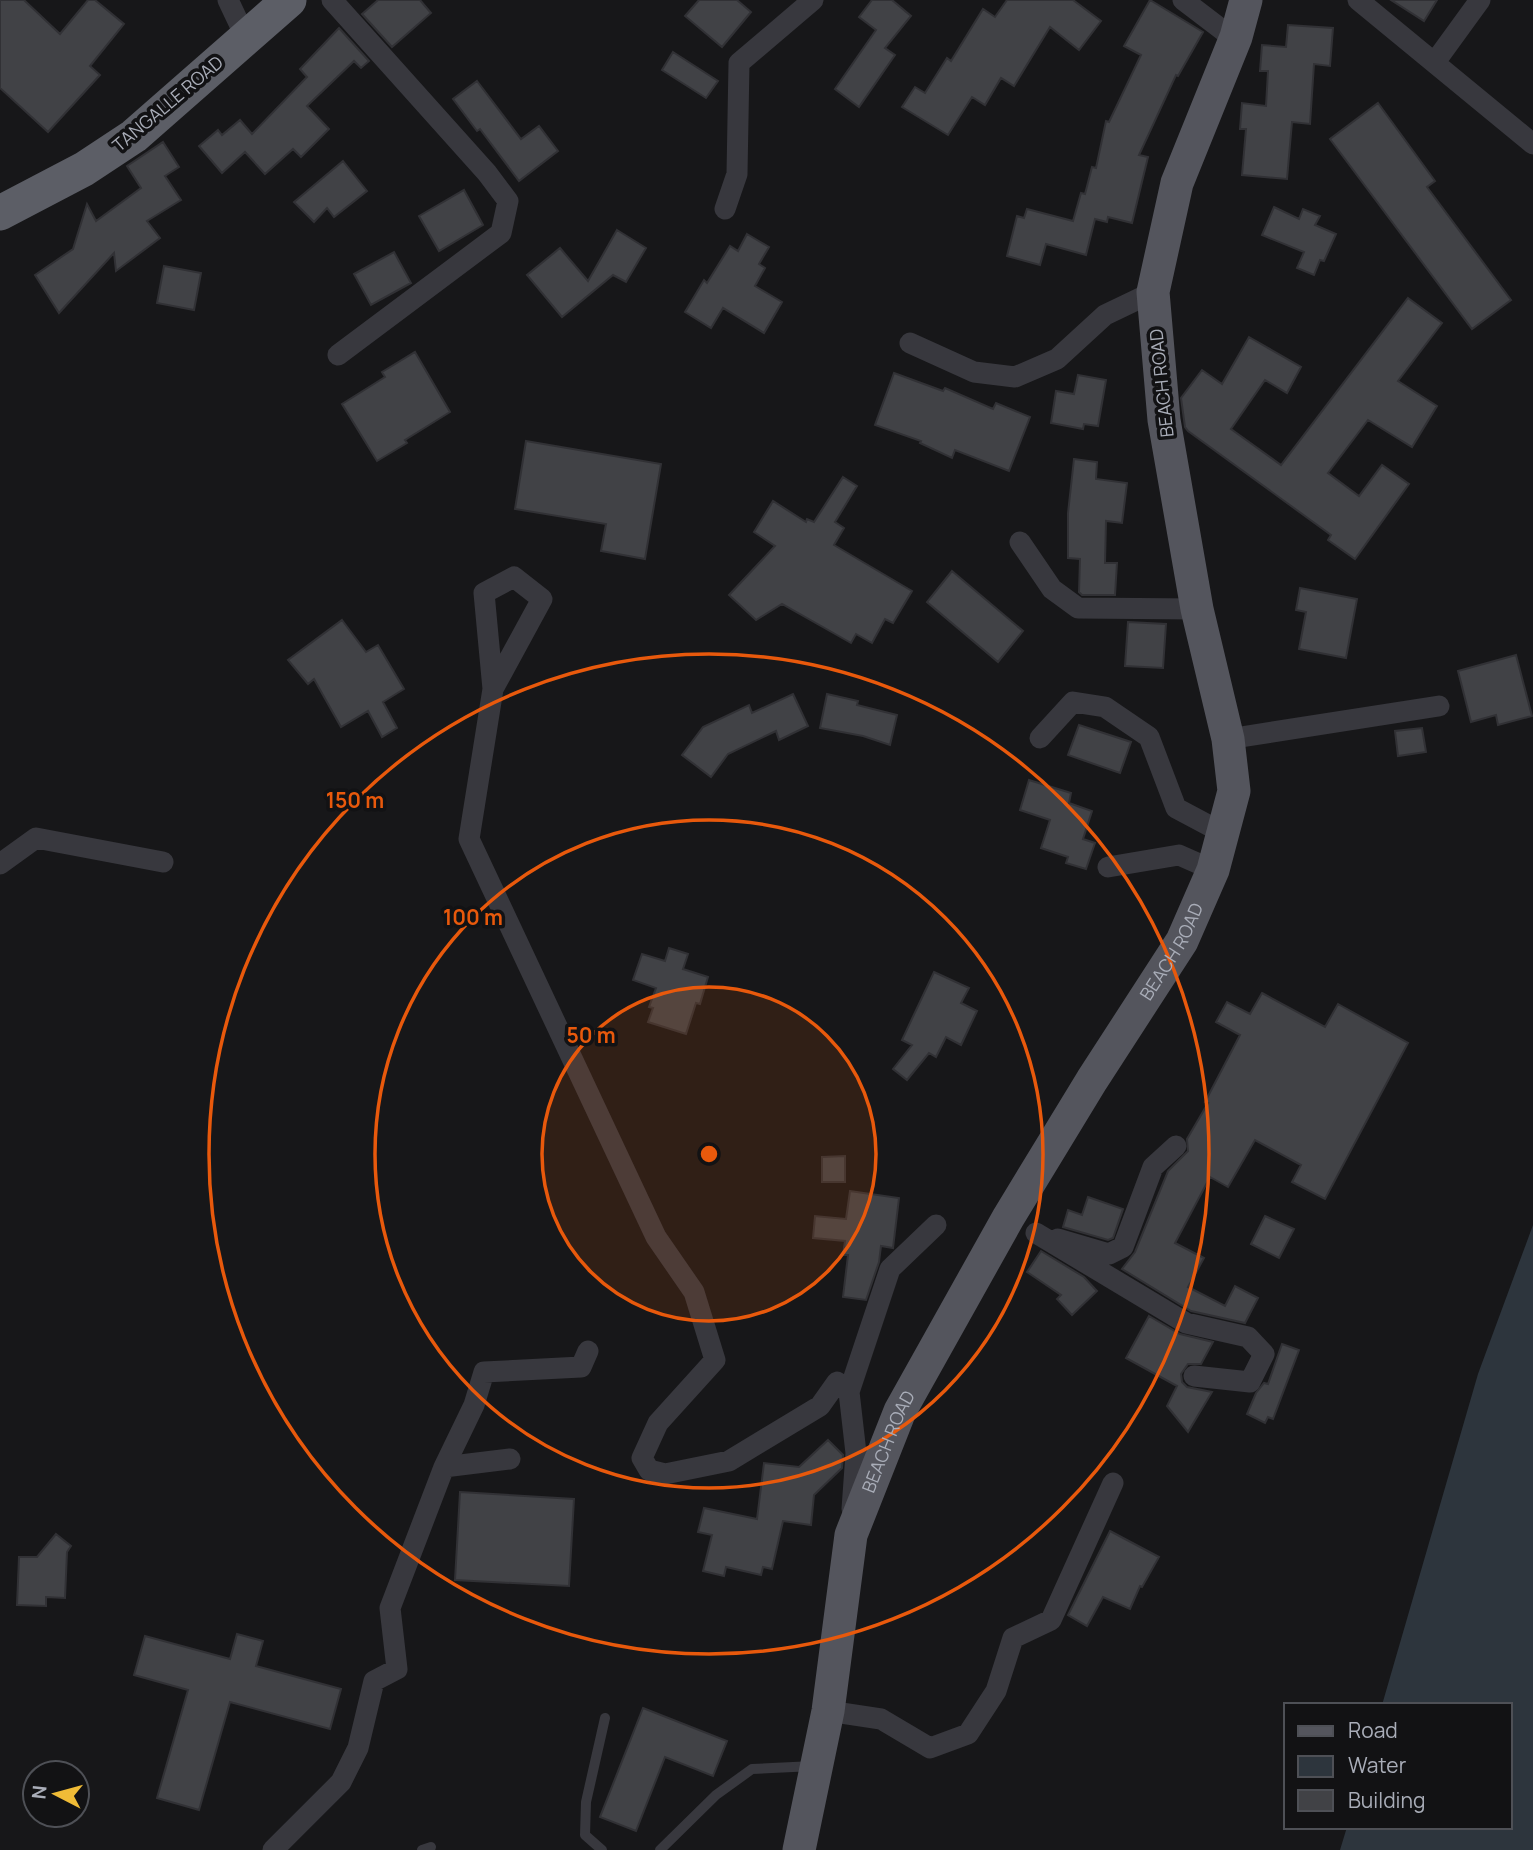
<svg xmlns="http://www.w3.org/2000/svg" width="1533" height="1850" viewBox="0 0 1533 1850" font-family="Manrope,sans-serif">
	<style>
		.water { fill: #2d353d }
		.building { fill: #414246; stroke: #313135; stroke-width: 2 }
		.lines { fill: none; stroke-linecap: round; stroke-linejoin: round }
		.service { stroke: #38383e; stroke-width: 10 }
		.minor { stroke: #38383e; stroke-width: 21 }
		.primary { stroke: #54555d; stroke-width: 33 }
		.trunk { stroke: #5c5e66; stroke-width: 35 }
		.ring { fill: none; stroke: #e8590c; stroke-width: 3.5 }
		.labels { text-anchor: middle; stroke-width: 7; stroke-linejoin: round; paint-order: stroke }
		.street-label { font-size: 18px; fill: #a9adb8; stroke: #121214 }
		.centre { fill: #e8590c; stroke: #121214; stroke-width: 3.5 }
		.ring-label { font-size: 21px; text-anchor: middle; font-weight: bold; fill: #e8590c; stroke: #121214; stroke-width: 7; stroke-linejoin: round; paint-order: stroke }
	</style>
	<rect width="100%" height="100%" fill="#171719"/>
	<path class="water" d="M1533,1225v625h-193l7,-23h163v-122h-128l96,-331z"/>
	<path class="building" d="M0,0h24l36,34 28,-34h7l29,24 -34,42 10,9 -52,57 -48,-44z
		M378,0h42l11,13 -39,34 -30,-33z
		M699,0h38l14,12 -29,35 -37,-31z
		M872,0h20l19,16 -26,32 10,7 -36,52 -24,-18 41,-59 -17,-13z
		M1007,0h66l28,21 -22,29 -29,-23 -36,59 -13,-8 -16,27 -13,-8 -24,38 -46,-28 13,-20 10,6 22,-35 4,3 32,-52 12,8z
		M1150,0l53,32 -25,44 -2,-1 -37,80 9,2 -16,66 -24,-6 -1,5 -12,-3 -9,36 -40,-11 -6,21 -33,-9 10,-40 7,2 3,-9 46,12 8,-28 4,1 7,-27 4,1 10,-47 3,1 32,-67 -17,-9z
		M1391,0h46l-13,21z
		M1288,25l45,3 -3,38 -16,-2 -4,60 -18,-2 -5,57 -45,-4 4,-46h-6l2,-26 24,3 2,-35h-8l2,-26 24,2z
		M339,28l30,33 -8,7 -7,-7 -47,45 22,23 -28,28 -8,-8 -28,25 -20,-22 -23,21 -23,-27 19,-16 4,5 18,-15 12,14 55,-57 -7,-8z
		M673,52l45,29 -12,17 -44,-28z
		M477,81l44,58 18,-13 19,25 -39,30 -39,-52 -3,2 -24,-32z
		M1378,103l57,78 -8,6 84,113 -39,29 -142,-190z
		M163,142l16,25 -14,9 16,24 -34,21 13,17 -44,33 -2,-18 -55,60 -24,-38 38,-26 14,-45 9,17 45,-33 -14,-22z
		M343,161l24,30 -33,26 -7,-9 -13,14 -20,-20z
		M464,190l19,35 -44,26 -20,-35z
		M1274,207l25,12 4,-10 17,7 -5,9 21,9 -12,27 -4,-1 -6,15 -17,-7 7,-16 -42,-17z
		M617,230l29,18 -20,34 -13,-7 -51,42 -35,-42 33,-27 28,33z
		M747,234l22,13 -10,17 6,4 -10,18 27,16 -18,31 -41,-25 -12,20 -26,-16 19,-32 3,3 23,-37 8,5z
		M394,252l17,31 -40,22 -17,-31z
		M164,266l37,7 -7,37 -37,-7z
		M1408,298l34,25 -44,58 39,25 -25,41 -44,-27 -40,53 31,23 23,-31 27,19 -54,75 -27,-19 3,-5 -143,-104 -3,-4 -4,-29 21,-28 20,14 27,-47 52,30 -14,26 -22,-13 -34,49 50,36z
		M415,352l35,60 -45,28 2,3 -30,18 -35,-57 43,-27 -3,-5z
		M894,373l49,18 2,-3 48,21 3,-6 34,14 -21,54 -54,-21 -3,8 -32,-15 1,-2 -46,-16z
		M1078,375l28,5 -8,46 -14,-2 -1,5 -32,-6 5,-32 18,3z
		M526,441l135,23 -16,95 -44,-8 5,-27 -91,-15z
		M1074,459l23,3 -1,17 31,4 -5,40 -16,-2 -1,42h12l-2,32h-33l-3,-3 1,-33 -12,-1v-45z
		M843,477l14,9 -22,36 9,6 -10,17 78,46 -19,32 -8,-4 -13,24 -16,-9 -5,9 -69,-39 -26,16 -27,-25 46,-49 -21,-14 19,-31 33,21 1,-3 7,3z
		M952,571l71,60 -25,31 -71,-60z
		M1300,588l57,11 -11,59 -47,-9 7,-37 -10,-2z
		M342,620l24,32 12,-7 26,44 -21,13 14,26 -15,9 -14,-26 -27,16 -27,-48 -6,5 -20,-24z
		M1128,622l38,2 -3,44 -38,-2z
		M1516,655l16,61 -34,9 -2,-10 -25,7 -13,-51z
		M793,694l15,32 -29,14 -3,-9 -48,23 -17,23 -29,-22 21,-28 46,-22 3,8z
		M827,694l31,7 -1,4 40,10 -7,30 -27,-9 -43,-8z
		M1079,725l52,17 -11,31 -52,-18z
		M1422,728l4,24 -28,4 -3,-25z
		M1029,780l42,13 -2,10 23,8 -9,28 12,4 -9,26 -20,-6 2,-6 -27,-9 9,-28 -30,-10z
		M669,948l19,6 -5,15 25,8 -8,27 -4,-1 -10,31 -38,-12 5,-14 -4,-1 7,-19 -23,-8 9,-26 23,7z
		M934,972l35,16 -8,15 16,8 -16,34 -15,-8 -10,20 -7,-4 -22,27 -14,-11 19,-24 -10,-5z
		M1262,993l63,34 13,-23 70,39 -83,156 -33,-17 9,-17 -46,-25 -27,47 -18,-10 -35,66 29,15 -16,29 37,19 10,-20 23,12 -13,25 -54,-12 -69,-42 13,-17 33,-81 20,-20 -1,-12 21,-36 -3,-1 35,-67 -24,-13 11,-20 23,12z
		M845,1156v26h-23v-25z
		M850,1191l49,7 -6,50 -12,-2 -2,16 -13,38 -23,-3 5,-42h-5l2,-14 -32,-3 2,-22 31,3z
		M1088,1197l35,12 -10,29 -5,2 -45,-13 5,-17 14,5z
		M1265,1216l29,13 -15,29 -28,-14z
		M1041,1251l43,26 13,14 -25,24 -15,-16 4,-4 -34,-23z
		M1149,1316l31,18 33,8 -12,22h-13l-7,10 1,8 5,5 25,5 -24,40 -21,-26 10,-20 -51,-28z
		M1282,1344l17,6 -26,69 -5,-2 -3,6 -18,-9 9,-21 8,-10 4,1z
		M828,1440l15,15 -1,13 -28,27 -3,30 -28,-4 -11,48 -9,-2 -2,8 -35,-8 -2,9 -21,-5 9,-36 -14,-3 6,-24 53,11 7,-56 35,4z
		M460,1492l114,7 -5,87 -114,-6z
		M1110,1531l49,26 -17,30 -2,-1 -10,23 -27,-12 -16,29 -19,-11z
		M56,1534l15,12 -4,6 -2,46 -19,-1v9l-29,-1 2,-48h18z
		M237,1634l26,7 -7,25 85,23 -11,40 -100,-27 -31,108 -42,-12 31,-108 -54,-15 11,-39 85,23z
		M643,1708l84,33 -14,35 -48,-19 -29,74 -36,-14z"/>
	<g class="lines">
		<path class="service" d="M422,1850l9,-3
			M602,1850l-17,-15 1,-33 19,-84
			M660,1850l56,-55 36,-26 62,-3"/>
		<path class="minor" d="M228,0l18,38
			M332,0l155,173 21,28 -7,32 -163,122
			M1183,0l42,32 11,5
			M1358,0l175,144
			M1435,62l45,-62
			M725,209l12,-35 2,-111 74,-63
			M910,343l64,29 41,5 42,-18 48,-44 48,-23
			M1020,542l32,47 26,19 119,1
			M493,689l-9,-96 30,-16 28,22 -49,90 -24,150 187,398 38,55 21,68 -57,63 -16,35 7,12 16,4 64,-13 91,-55 17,-24 12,10 7,61 -4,56
			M1040,738l33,-36 32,5 44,30 27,71 47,25
			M1228,739l211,-33
			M0,864l36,-26 127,24
			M1108,867l71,-12 34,15
			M1036,1233l150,90 62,14 16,17 -14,28 -56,-6
			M1058,1239l51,15 14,-7 30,-80 23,-21
			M849,1392l41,-123 46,-44
			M444,1467l30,-62 10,-33 97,-5 7,-16
			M828,1711l53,8 49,29 38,-14 28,-43 17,-53 38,-18 62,-137
			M273,1850l68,-68 17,-34 16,-67 23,-12 -7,-61 54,-141 66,-8"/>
		<path class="primary" id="s1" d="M799,1850l29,-139 23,-176 49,-124 108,-193 84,-138 90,-139 31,-71 21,-79 -6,-52 -31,-130 -33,-189 -11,-128 24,-109 59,-146 10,-37"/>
		<path class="trunk" d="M0,213l84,-44 50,-33 155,-136"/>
	</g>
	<circle cx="709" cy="1154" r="167" fill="#e8590c" fill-opacity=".12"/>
	<g class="ring">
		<circle cx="709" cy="1154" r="167"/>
		<circle cx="709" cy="1154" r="334"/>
		<circle cx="709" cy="1154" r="500"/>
	</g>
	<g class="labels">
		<g class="street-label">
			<text transform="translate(168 104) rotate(-40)" y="6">TANGALLE ROAD</text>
			<text transform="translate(1162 383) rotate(-96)" y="6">BEACH ROAD</text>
			<text dy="6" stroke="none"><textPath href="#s1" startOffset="987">BEACH ROAD</textPath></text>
			<text dy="6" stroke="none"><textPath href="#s1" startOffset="420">BEACH ROAD</textPath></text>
		</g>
	</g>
	<circle cx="709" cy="1154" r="10" class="centre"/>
	<g class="ring-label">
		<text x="355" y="808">150 m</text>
		<text x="473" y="925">100 m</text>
		<text x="591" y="1043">50 m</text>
	</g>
	<rect x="1284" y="1703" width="228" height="126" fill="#121214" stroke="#4e5056" stroke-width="2"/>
	<rect x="1298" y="1726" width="35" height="10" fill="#54555d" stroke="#4e5056" stroke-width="2"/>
	<text x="1348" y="1738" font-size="21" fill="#a9adb8">Road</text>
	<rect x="1298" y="1756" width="35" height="21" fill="#2d353d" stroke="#4e5056" stroke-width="2"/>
	<text x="1348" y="1773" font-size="21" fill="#a9adb8">Water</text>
	<rect x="1298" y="1790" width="35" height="21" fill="#414246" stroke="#4e5056" stroke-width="2"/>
	<text x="1348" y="1808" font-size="21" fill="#a9adb8">Building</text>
	<g transform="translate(56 1794) rotate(276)"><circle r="33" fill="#121214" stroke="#4e5056" stroke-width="2"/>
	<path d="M0-5L12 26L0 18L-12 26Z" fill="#f0bc37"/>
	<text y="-10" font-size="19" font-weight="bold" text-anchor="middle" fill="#a9adb8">N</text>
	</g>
</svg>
